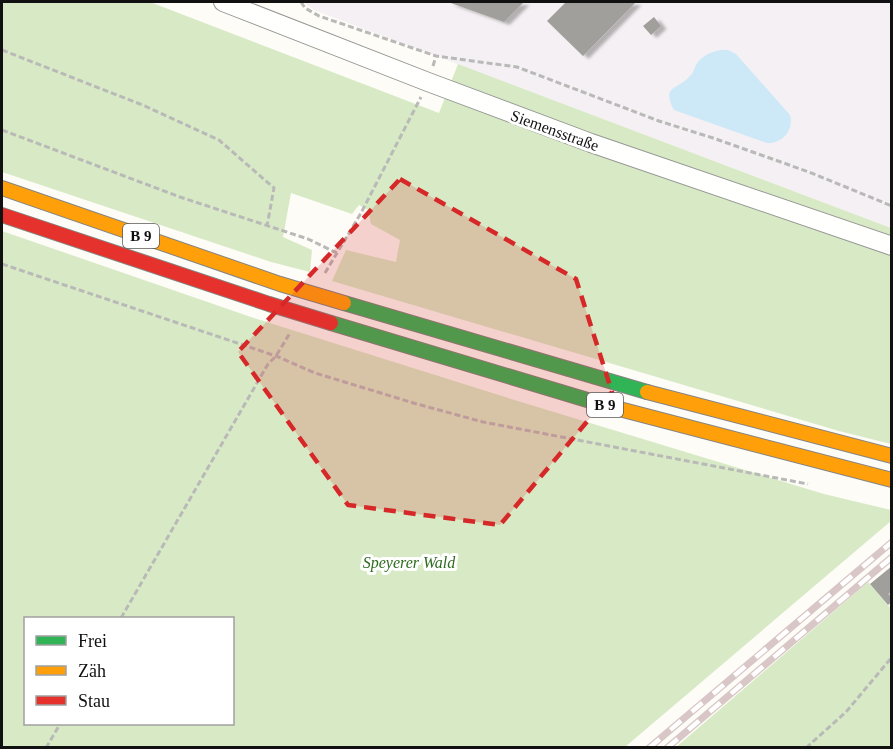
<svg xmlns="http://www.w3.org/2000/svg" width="893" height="749" viewBox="0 0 893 749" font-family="'Times New Roman',serif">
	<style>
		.industrial { fill: #f5f0f3 }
		.forest { fill: #d8eac5; fill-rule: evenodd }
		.water { fill: #cde8f7 }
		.building { fill: #a19f9c; filter: url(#shadow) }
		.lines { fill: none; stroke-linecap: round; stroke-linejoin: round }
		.street-casing { stroke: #979795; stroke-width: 20 }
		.fast-casing { stroke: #858482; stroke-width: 16 }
		.slow-casing { stroke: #858482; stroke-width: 16 }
		.jam-casing { stroke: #858482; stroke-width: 16 }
		.path { stroke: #b9b9b8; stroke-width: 3; stroke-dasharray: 6 3; stroke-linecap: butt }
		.street { stroke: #fffffe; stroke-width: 18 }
		.fast { stroke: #30b455; stroke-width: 14 }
		.slow { stroke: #ff9f0a; stroke-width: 14 }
		.jam { stroke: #e5322d; stroke-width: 14 }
		.rail-casing { stroke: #d9c6c7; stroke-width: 7 }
		.rail { stroke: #fff; stroke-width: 4.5; stroke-dasharray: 14; stroke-linecap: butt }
		.slow-bridge-casing { stroke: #858482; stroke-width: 16; stroke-linecap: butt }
		.jam-bridge-casing { stroke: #858482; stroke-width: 16; stroke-linecap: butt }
		.slow-bridge { stroke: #ff9f0a; stroke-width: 14 }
		.jam-bridge { stroke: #e5322d; stroke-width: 14 }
		.marked { fill: #d62828; fill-opacity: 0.2; stroke: #d62828; stroke-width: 4.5; stroke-dasharray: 12 8; stroke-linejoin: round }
		.labels { text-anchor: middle; stroke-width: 6; stroke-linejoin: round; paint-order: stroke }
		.shield { fill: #fff; stroke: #585858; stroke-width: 1.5 }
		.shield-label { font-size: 15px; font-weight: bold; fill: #111 }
		.street-label { font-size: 16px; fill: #111; stroke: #fff }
		.park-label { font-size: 16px; font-style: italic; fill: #2f6b1f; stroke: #fff }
	</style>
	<defs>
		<filter id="shadow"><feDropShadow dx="5.5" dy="3" stdDeviation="1.5" flood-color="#0004"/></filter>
	</defs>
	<rect width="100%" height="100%" fill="#fdfcf7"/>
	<path class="industrial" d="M305,2h586v226l-577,-218 -7,-5z"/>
	<path class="forest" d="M2,2h148l289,111 19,-49 433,164v216l-52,-13 -507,-150 14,-31 50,12 4,-22 -29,-16 -3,-14 -9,-5 -7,9 -61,-21 -8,44 29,13 -2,22 -39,-10 -269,-90z
		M2,231l255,88 264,83 303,92 67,16v11l-266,226 -623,1zM26,618h206v106h-206z
		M868,582l23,27v138l-216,1z"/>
	<path class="water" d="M721,50h7l8,4 54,61c4,15 -7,28 -23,28l-93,-33c-13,-24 3,-20 15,-33 4,-3 5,-8 7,-12 6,-10 15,-13 25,-15z"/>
	<path class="building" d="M448,2h76l-20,20z
		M566,2h70l-53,54 -36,-35z
		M654,17l7,9 -10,9 -8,-9z
		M892,566v25l-4,3 4,4v3l-4,4 -18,-21z"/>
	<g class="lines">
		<g class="street-casing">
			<path id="street" d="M223,2l205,80 163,61 301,103"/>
		</g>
		<g class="fast-casing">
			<path id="fast" d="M344,303l303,89
				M331,323l273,82"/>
		</g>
		<g class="slow-casing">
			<path id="slow" d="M2,188l278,96
				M647,392l245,64
				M604,405l288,75"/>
		</g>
		<g class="jam-casing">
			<path id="jam" d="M2,215l267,89"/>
		</g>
		<path class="path" d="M301,2l4,6 14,8 117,40 81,11 142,54 54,17 96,34 83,34
			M2,50l143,56 74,34 55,48 -7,38
			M433,66l3,-10
			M2,130l178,67 128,42 29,14
			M2,264l274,92 39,17 102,31 66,18 325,62
			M325,273l36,-60 60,-116
			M121,618l147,-254 8,-8 14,-23
			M46,748l14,-24
			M806,748l40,-36 46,-55"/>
		<use href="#street" class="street"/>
		<use href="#fast" class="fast"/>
		<use href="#slow" class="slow"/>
		<use href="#jam" class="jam"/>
		<g class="rail-casing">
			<path id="rail" d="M649,748l243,-206
				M667,748l225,-191"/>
		</g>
		<use href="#rail" class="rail"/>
		<g class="slow-bridge-casing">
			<path id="slow-bridge" d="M280,284l64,19"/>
		</g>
		<g class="jam-bridge-casing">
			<path id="jam-bridge" d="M269,304l62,19"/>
		</g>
		<use href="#slow-bridge" class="slow-bridge"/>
		<use href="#jam-bridge" class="jam-bridge"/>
	</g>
	<path class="marked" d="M400,179l176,100 36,113 -112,133 -152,-20 -110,-153z"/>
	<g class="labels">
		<g class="shield">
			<rect x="123" y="224" width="36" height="24" rx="4.5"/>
			<rect x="587" y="393" width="36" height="24" rx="4.5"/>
		</g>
		<g class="shield-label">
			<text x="141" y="241">B 9</text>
			<text x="605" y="410">B 9</text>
		</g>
		<g class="street-label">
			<text transform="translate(555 130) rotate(20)" y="6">Siemensstraße</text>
		</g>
		<g class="park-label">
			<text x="409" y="568">Speyerer Wald</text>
		</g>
	</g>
	<rect width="893" height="749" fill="none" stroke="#111111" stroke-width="6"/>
	<rect x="24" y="617" width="210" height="108" fill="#ffffff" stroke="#a0a0a0" stroke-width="1.5"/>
	<rect x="36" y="636" width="30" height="9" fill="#30b455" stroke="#a0a0a0" stroke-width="1.5"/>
	<text x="78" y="647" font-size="18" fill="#111111">Frei</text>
	<rect x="36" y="666" width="30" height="9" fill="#ff9f0a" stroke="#a0a0a0" stroke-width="1.5"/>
	<text x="78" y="677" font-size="18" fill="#111111">Zäh</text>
	<rect x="36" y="696" width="30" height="9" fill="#e5322d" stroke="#a0a0a0" stroke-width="1.5"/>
	<text x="78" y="707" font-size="18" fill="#111111">Stau</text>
</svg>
